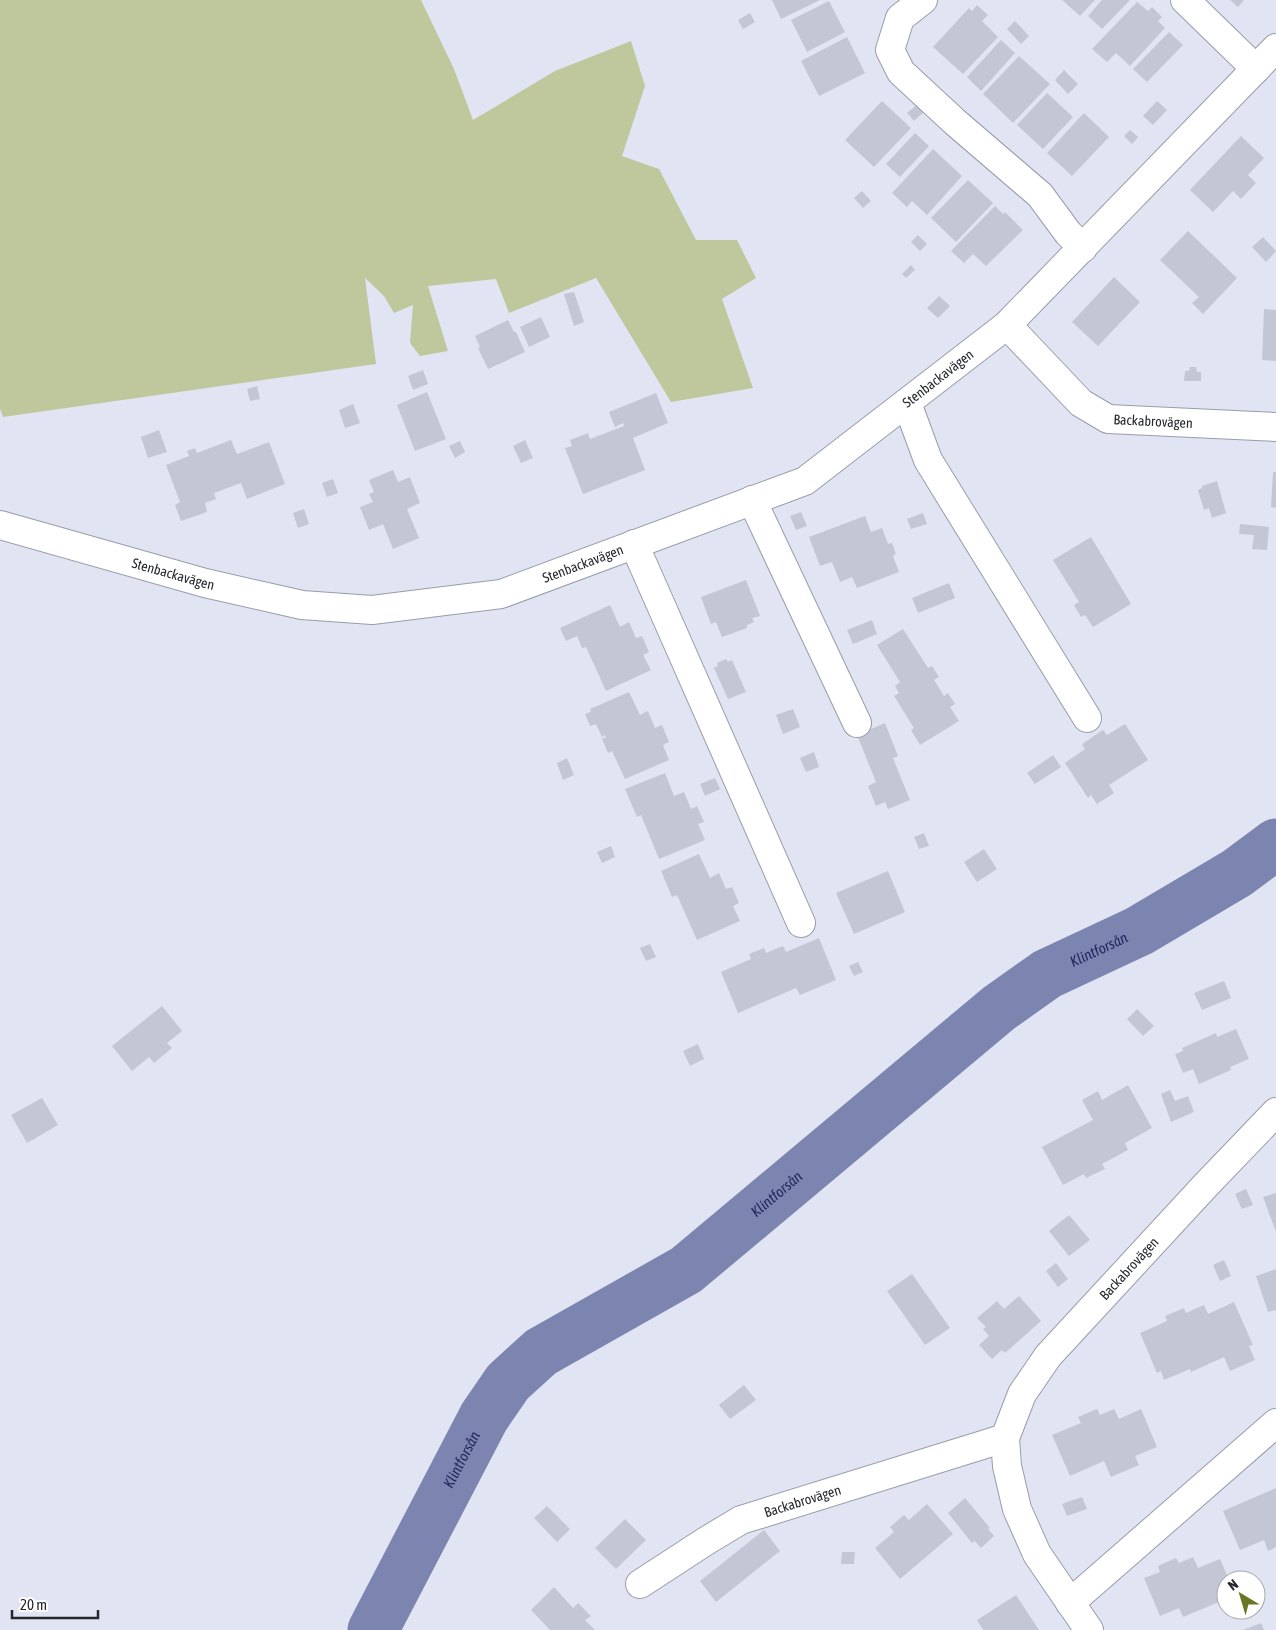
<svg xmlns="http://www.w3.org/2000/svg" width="1276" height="1630" viewBox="0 0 1276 1630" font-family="'Asap Condensed',sans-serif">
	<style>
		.green { fill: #bfc89d }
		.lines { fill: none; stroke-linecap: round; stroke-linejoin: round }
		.river { stroke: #7b85af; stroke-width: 51 }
		.building { fill: #c3c6d4 }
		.minor-casing { stroke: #999ca9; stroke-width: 30 }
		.minor { stroke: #fff; stroke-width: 28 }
		.labels { text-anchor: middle; stroke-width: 4; stroke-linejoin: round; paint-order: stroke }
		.street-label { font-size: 14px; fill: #25272c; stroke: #fff }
		.water-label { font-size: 15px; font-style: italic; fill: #22285d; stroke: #fff }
	</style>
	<rect width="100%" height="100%" fill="#e1e5f3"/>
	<path class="green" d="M0,0h421l33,69 19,51 82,-49 76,-30 14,45 -23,70 37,13 37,71h41l19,38 -34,21 31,89 -82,14 -75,-124 -87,35 -13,-34 -68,7 20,65 -28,5 -10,-13 3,-38 -19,8 -10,-17 -19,-18 11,86 -373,53 -3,-8z"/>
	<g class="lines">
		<path class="river" id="s1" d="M373,1630l111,-213 24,-35 33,-30 145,-82 313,-262 48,-34 92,-43 98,-58 39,-29"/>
	</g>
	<path class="building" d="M772,0h48l-39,19z
		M1062,0h33l-15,16z
		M1102,0h28l-28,29 -14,-13z
		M1230,0h14l-6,7z
		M829,1l16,31 -38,20 -16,-32z
		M1137,2l11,9 4,-4 10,10 -4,4 7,7 -35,38 -14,-13 -9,9 -15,-13z
		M977,5l11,10 -6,6 16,16 -35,37 -30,-27 36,-39 3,3z
		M750,13l5,9 -12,7 -5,-9z
		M1015,21l14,15 -8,8 -14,-15z
		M1169,32l14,13 -36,37 -14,-13z
		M847,37l18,36 -46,23 -18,-35z
		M1001,40l14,13 -34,38 -14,-14z
		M1019,56l31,28 -37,39 -30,-29z
		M1064,70l14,14 -10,10 -13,-14z
		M1047,93l26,24 -30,32 -26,-24z
		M882,101l29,27 -37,39 -29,-27z
		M1157,101l10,9 -14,15 -10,-9z
		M919,103l7,7 -12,11 -7,-8z
		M1084,113l25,24 -37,39 -25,-23z
		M1130,130l8,7 -6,7 -8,-8z
		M915,133l14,13 -29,31 -14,-13z
		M1241,136l23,22 -16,17 8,8 -15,16 -8,-8 -20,21 -23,-22z
		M933,149l29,27 -35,39 -15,-14 -5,6 -15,-14z
		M968,180l25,23 -37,39 -25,-24z
		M862,191l9,10 -8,7 -9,-10z
		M995,206l8,8 2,-2 18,18 -37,36 -13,-12 -9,9 -13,-12z
		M1188,231l49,47 -34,36 -11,-11 7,-6 -39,-37z
		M918,235l9,9 -7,7 -9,-9z
		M1263,237l13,14 -10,11 -14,-15z
		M911,265l4,5 -9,8 -4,-4z
		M1114,277l26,25 -42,44 -26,-24z
		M574,292l10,30 -10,4 -10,-32z
		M939,296l11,10 -12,12 -11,-10z
		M1264,309l12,1v51l-14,-1z
		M541,317l9,20 -21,10 -9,-20z
		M508,320l6,12h2l9,20 -37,17 -10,-21 2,-1 -5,-11z
		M1190,367h6l1,5h4v9h-17l1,-10h4z
		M423,370l5,14 -15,6 -5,-14z
		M257,386l3,13 -10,2 -3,-12z
		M427,392l19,47 -31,12 -18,-46z
		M656,393l12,30 -35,15 12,32 -62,24 -18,-46 7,-2 -2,-6 18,-7 2,6 34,-13 -1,-3 -8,4 -6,-15z
		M353,404l7,19 -15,5 -6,-18z
		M159,430l8,22 -19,6 -7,-21z
		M231,440l6,14 32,-12 16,42 -38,15 -6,-16 -27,10 2,6 -11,4 2,9 -26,9 -6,-16 5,-3 -14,-37 23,-9 -2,-5 8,-3 2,5z
		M525,440l8,18 -12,5 -8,-17z
		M460,441l5,11 -10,6 -6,-12z
		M393,470l5,12 12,-5 10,26 -13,6 12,29 -26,11 -10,-25 -14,6 -9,-23 13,-5 -4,-8 5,-2 -5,-12z
		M1273,472h3v36l-5,-1z
		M333,479l5,14 -11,4 -5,-14z
		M1217,481l9,32 -14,5 -3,-10 -5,2 -6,-20 4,-2v-2z
		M304,509l5,15 -11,4 -5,-15z
		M801,512l6,14 -11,4 -6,-14z
		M923,513l4,11 -16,5 -4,-10z
		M865,516l6,16 11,-4 6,16 4,-1 4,11 -3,2 6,16 -42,16 -5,-11 -12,5 -8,-20 -12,4 -11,-29z
		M1240,524l29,3 -2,23 -15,-1 2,-14 -15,-1z
		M1091,537l40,67 -38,23 -8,-12 -4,2 -7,-12 5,-3 -26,-42z
		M746,580l14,36 -8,2 2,4 -7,3v3l-25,9 -6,-15 -5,2 -10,-27z
		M949,583l6,15 -37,15 -6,-15z
		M610,605l10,22 9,-5 7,16 6,-2 7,16 -6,3 8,15 -45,21 -20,-44 -4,1 -5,-12 -11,5 -6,-13z
		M872,620l5,14 -24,10 -6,-14z
		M903,629l25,39 4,-2 7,11 -5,3 10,16 4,-3 7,11 -5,3 9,14 -39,24 -9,-15 3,-2 -20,-32 5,-3 -4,-7 5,-4 -23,-37z
		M726,659l2,3 4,-2 14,32 -18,7 -14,-31 4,-2 -1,-3z
		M629,692l11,23 8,-4 7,17 7,-3 7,17 -6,3 6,15 -44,19 -13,-28 -4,2 -6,-14 4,-2 -1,-2 -3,2 -6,-13 -6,2 -5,-12 6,-2 -1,-3z
		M793,709l7,18 -17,7 -7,-19z
		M885,723l13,33 -5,2 17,42 -22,9 -3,-7 -9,4 -8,-20 8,-4 -19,-47z
		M1125,724l23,36 -39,25 5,8 -17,11 -6,-9 -3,3 -23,-35 20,-14 -3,-5 21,-14 4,5z
		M814,752l5,15 -13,5 -6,-14z
		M1053,755l8,12 -26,17 -8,-11z
		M567,758l7,17 -11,5 -6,-17z
		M665,773l9,23 10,-4 7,17 6,-3 7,16 -6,2 7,16 -46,19 -18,-44 -4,2 -12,-28z
		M715,778l5,11 -15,7 -5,-12z
		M924,833l5,13 -10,3 -5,-12z
		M611,846l4,11 -13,6 -5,-11z
		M984,849l13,20 -20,13 -13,-20z
		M699,854l11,24 9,-5 7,16 6,-2 7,16 -6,3 7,15 -43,19 -20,-45 -5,2 -11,-26z
		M888,871l17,41 -51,22 -18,-41z
		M819,938l17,42 -36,15 -4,-7 -58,25 -17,-41 30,-13 -2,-5 15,-6 2,5 17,-7 3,6z
		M650,944l6,13 -10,4 -6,-13z
		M858,962l5,10 -9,4 -5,-10z
		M1224,981l7,17 -29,12 -8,-17z
		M162,1006l20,25 -15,12 5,5 -18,15 -5,-6 -17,14 -20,-25z
		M1137,1009l17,17 -11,10 -16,-17z
		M1236,1029l13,30 -19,8 1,3 -32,14 -6,-15 -10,4 -8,-19 8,-3 -1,-3 34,-15 1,4z
		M698,1044l6,15 -14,7 -7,-15z
		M1128,1085l24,43 -27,15 3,7 -26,14 3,5 -19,9 -2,-4 -21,11 -21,-38 51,-27 -11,-20 16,-9 4,9z
		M1170,1090l5,11 13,-5 6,16 -23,10 -10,-28z
		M42,1098l16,27 -31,18 -16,-28z
		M1246,1189l7,16 -11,4 -7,-15z
		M1276,1193v39l-13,-35z
		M1069,1215l21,25 -21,16 -20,-25z
		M1224,1260l7,16 -11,5 -7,-16z
		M1056,1263l12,16 -10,8 -12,-16z
		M1276,1269v41l-8,2 -12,-36z
		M912,1274l38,54 -25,17 -38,-54z
		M1019,1296l22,25 -36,32 -3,-3 -10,9 -13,-14 10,-9 -6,-7 3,-2 -9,-9 20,-17 7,8z
		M1234,1302l19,43 -4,1 6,14 -25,11 -6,-14 -33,15 -1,-3 -26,11 -3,-9 -4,2 -17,-40 27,-12 -2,-5 19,-8 2,5 18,-8 4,9z
		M744,1385l12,15 -26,19 -11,-14z
		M1097,1409l3,6 14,-6 5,10 22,-10 16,38 -22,9 4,9 -28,12 -7,-16 -34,15 -18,-41 29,-12 -3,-6z
		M1276,1488v59l-8,4 -4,-11 -24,10 -17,-39z
		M1082,1497l5,12 -20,7 -5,-12z
		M965,1498l25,30 -2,1 6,7 -13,12 -6,-7 -3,2 -24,-30z
		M927,1504l26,30 -53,45 -25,-31 19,-16 -4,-5 14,-12 5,5z
		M547,1506l23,23 -13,13 -23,-24z
		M625,1519l21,21 -30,29 -21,-21z
		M764,1530l16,21 -64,51 -16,-21z
		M842,1552h13l-1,12h-13z
		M1193,1557l5,11 22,-9 9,21h-3v19l-43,18 -4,-9 -19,8 -16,-38 16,-6 -2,-6 18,-8 3,5z
		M554,1587l19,21 5,-5 13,13 -6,4 10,10h-45l-19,-20z
		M1016,1595l23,35h-56l-6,-10z
		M1261,1623l3,7h-21z"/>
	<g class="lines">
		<g class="minor-casing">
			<g id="minor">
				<path d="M923,0l-23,18 -10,32 11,22 54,50 85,73 28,38 15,15"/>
				<path d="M1185,0l71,69"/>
				<path id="s2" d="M1007,325l74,78 27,16 168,8"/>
				<path d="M907,403l21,57 159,258"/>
				<path d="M752,500l105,223"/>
				<path id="s3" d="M0,525l205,58 97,22 70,5 129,-16 304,-113 202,-156 269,-277"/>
				<path d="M634,544l167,379"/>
				<path id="s4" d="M640,1584l66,-43 35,-21 264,-82"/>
				<path d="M1070,1603l206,-180"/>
				<path id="s5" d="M1089,1630l-52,-76 -20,-45 -10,-43 -2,-28 17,-44 26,-38 157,-170 71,-74"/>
			</g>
		</g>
		<use href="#minor" class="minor"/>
	</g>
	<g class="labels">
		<g class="street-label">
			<text dy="5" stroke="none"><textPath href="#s3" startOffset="1005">Stenbackavägen</textPath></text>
			<text dy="5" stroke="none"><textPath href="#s2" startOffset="184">Backabrovägen</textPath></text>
			<text dy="5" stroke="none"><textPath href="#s3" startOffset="600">Stenbackavägen</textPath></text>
			<text dy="5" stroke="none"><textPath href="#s3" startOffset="180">Stenbackavägen</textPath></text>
			<text dy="5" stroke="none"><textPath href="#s5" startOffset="426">Backabrovägen</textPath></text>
			<text dy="5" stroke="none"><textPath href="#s4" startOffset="184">Backabrovägen</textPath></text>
		</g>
		<g class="water-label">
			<text dy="5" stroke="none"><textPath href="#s1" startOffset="1018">Klintforsån</textPath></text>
			<text dy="5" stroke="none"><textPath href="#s1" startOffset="612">Klintforsån</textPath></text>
			<text dy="5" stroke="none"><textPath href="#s1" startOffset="192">Klintforsån</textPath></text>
		</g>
	</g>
	<g transform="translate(1241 1595) rotate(322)"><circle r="24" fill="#ffffff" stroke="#a8a9ab"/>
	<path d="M0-4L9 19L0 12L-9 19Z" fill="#697622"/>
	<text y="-8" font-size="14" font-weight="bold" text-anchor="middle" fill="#25272c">N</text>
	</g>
	<path d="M12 1610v8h86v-8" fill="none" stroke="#25272c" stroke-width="2.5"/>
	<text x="20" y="1610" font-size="15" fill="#25272c" stroke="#ffffff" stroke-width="4" paint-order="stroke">20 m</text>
</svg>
